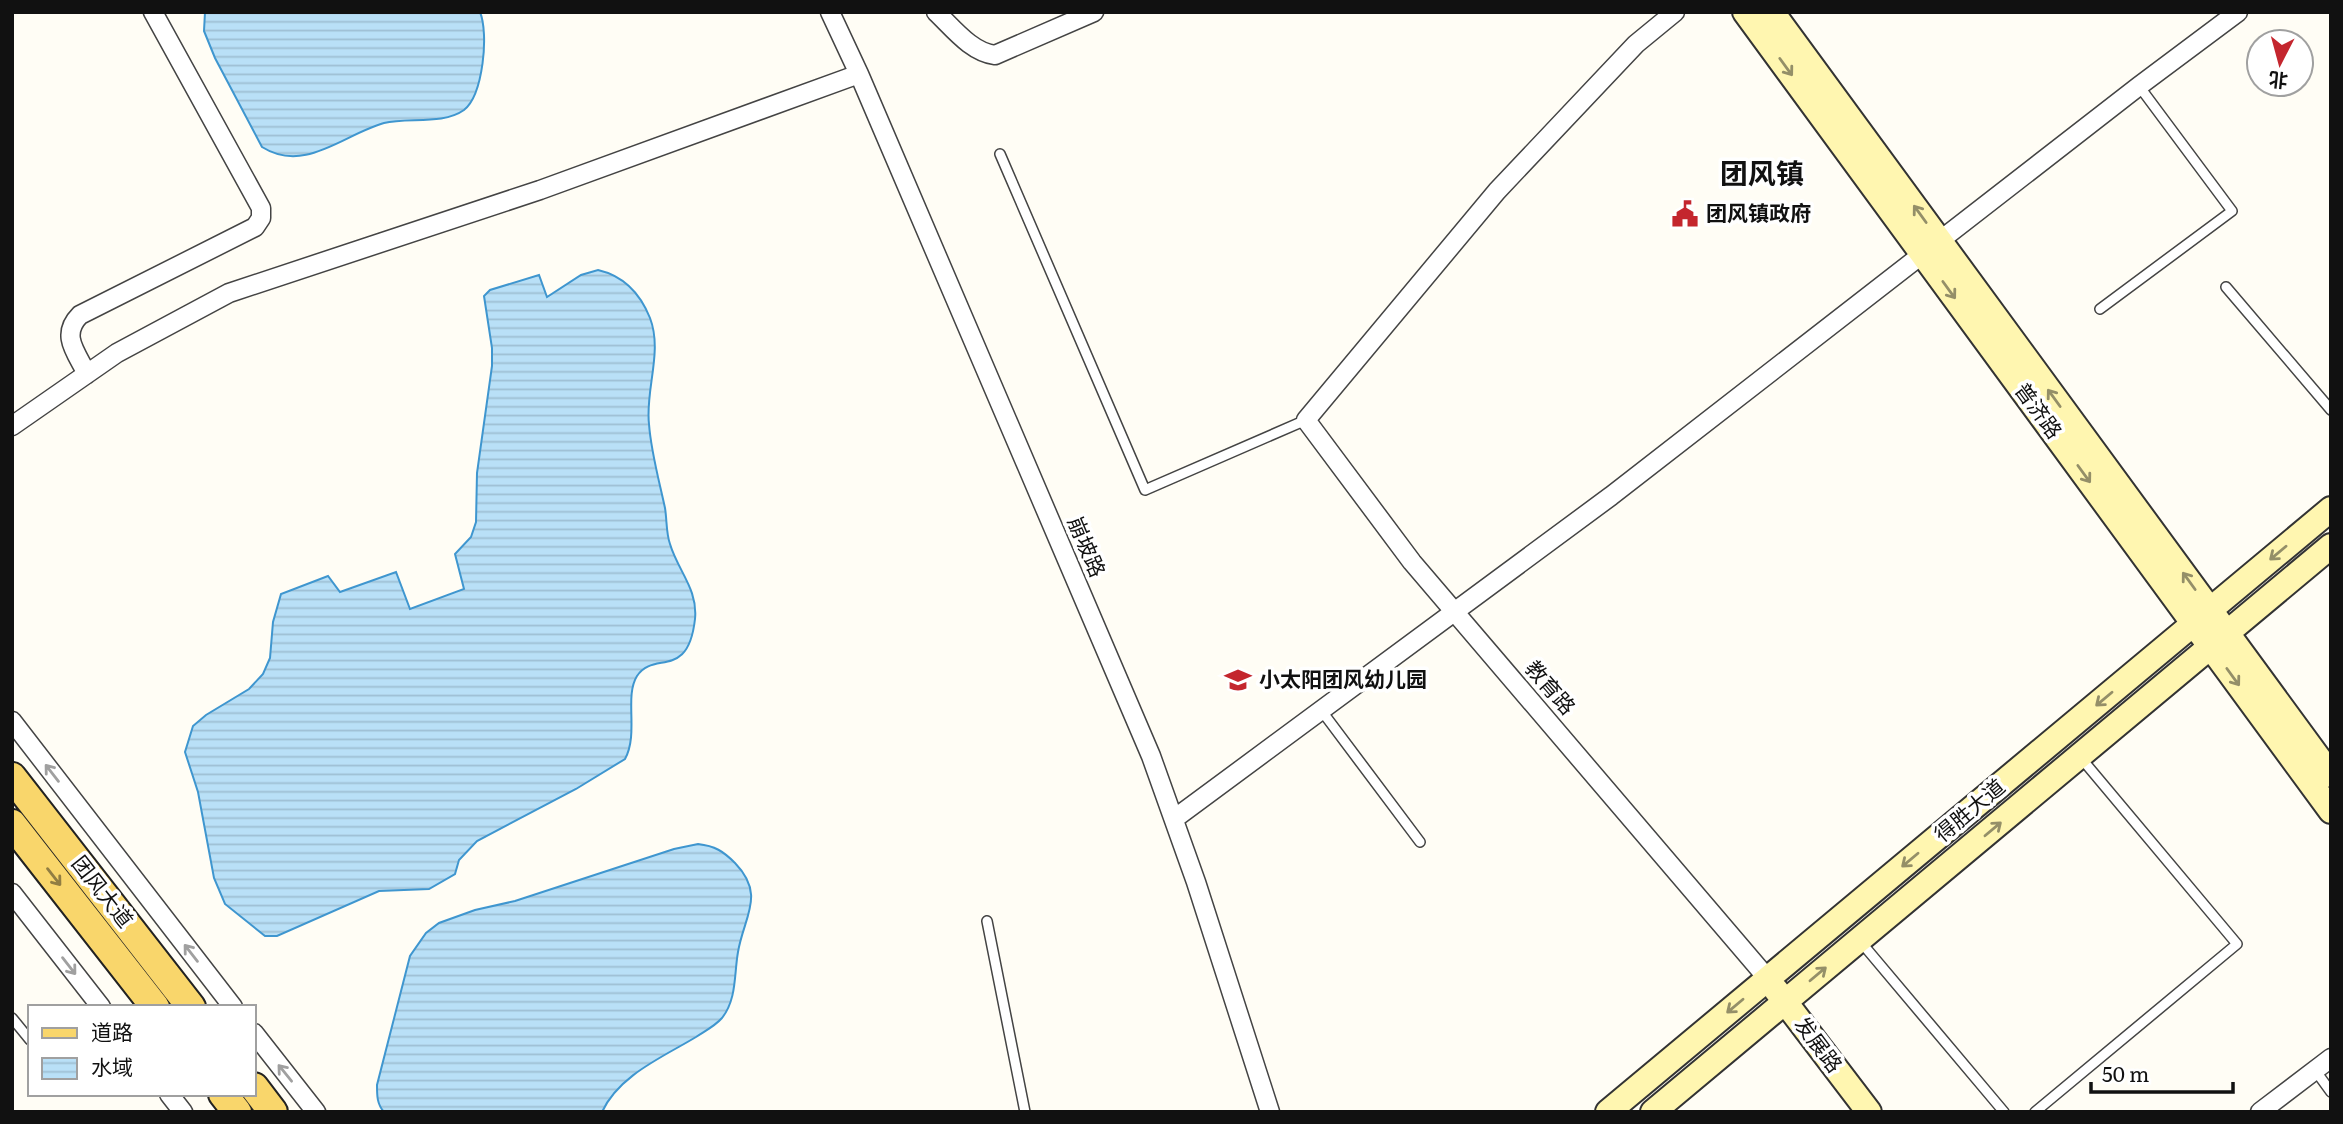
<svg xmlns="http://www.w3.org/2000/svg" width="2343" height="1124" viewBox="0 0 2343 1124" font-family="Literata,'Noto Sans SC',serif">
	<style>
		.water { fill: url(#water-rules); stroke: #3f96cf; stroke-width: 2 }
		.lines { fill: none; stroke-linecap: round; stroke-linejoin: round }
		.lane-casing { stroke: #444; stroke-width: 12 }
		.street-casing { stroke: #444; stroke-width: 21 }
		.secondary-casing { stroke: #333; stroke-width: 28 }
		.primary-casing { stroke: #222; stroke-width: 32 }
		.lane { stroke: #fff; stroke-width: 9 }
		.street { stroke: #fff; stroke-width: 18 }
		.secondary { stroke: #fff6b0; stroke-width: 24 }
		.primary { stroke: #f9d66b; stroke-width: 28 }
		.oneway { stroke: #948f68 }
		.oneway2 { stroke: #a0a0a0 }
		.oneway3 { stroke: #917d42 }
		.labels { text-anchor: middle; stroke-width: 7; stroke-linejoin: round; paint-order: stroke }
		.poi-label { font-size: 21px; font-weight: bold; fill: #111; stroke: #fff; text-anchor: start }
		.street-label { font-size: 21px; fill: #111; stroke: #fff }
		.district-label { font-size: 28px; font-weight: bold; fill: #111; stroke: #fff }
	</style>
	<defs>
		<pattern id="water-rules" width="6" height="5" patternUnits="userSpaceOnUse" patternTransform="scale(1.75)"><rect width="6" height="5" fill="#b9e0f7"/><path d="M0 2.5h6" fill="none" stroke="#9ebfd3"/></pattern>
	</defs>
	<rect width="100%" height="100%" fill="#fffdf5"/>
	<path class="water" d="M205,12h275c9,22 3,83 -16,98 -21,15 -56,7 -80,13 -40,11 -79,51 -122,24l-47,-89 -11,-27z
		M598,270c26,6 42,23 52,48 13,34 -5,72 -1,106 2,28 10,56 16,84 2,12 1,25 5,36 8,27 28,45 25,75 -7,62 -41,31 -58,57 -13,21 2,57 -12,83l-49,30 -99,52 -18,19 -4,14 -26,15 -50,2 -102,45h-12l-40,-32 -11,-26 -16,-86 -13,-40 8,-26 13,-11 43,-26 14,-15 7,-16 3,-36 8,-28 47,-18 12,16 56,-20 14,37 54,-20 -9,-35 16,-17 5,-15 1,-49 15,-107v-18l-8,-52 6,-6 49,-15 8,22 34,-22z
		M698,844c17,2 25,7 37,19 31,32 9,53 3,89 -4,22 -1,47 -16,66 -7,8 -17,13 -26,19 -33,20 -77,38 -94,75h-218c-7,-8 -7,-16 -7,-27l33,-129 16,-23 13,-10 36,-13 40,-9 159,-52z"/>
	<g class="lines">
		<g class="lane-casing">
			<path id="lane" d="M1000,154l145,336 161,-70
				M2226,287l105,123
				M2100,309l132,-98 -93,-125
				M1321,710l99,132
				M987,921l38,191
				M1860,941l144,171
				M12,1018l18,22
				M2315,1070l16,22
				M2035,1112l202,-168 -156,-186"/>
		</g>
		<g class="street-casing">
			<path id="street" d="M830,12l29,62 292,682 45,126 74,230
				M936,12c17,16 35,40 59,43l99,-43
				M1675,12l-39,32 -139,147 -191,229 106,142 356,417
				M87,374c-11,-22 -27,-39 -7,-59l175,-88 6,-9v-10l-108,-196
				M12,426l105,-73 112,-60 311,-103 319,-116
				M12,721l221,286
				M1174,819l437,-323 528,-410 99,-74
				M12,893l89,114
				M254,1033l62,79
				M169,1094l14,18
				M2260,1112l71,-54"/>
		</g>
		<g class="secondary-casing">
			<path id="secondary" d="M1745,12l586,799
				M1772,12l559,763
				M1776,990l93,122
				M1608,1112l723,-603
				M1653,1112l678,-566"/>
		</g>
		<g class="primary-casing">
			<path id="primary" d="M12,777l179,230
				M12,824l143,183
				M254,1087l19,25
				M223,1094l14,18"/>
		</g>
		<use href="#lane" class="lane"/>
		<use href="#street" class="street"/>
		<use href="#secondary" class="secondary"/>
		<use href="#primary" class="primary"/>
	</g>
	<defs><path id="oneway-shaft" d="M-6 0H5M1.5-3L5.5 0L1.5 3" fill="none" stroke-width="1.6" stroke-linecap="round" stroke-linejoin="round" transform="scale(1.75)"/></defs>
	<g class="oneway">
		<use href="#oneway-shaft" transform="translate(1786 67) rotate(54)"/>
		<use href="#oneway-shaft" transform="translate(1920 214) rotate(-126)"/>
		<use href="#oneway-shaft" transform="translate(1949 290) rotate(54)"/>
		<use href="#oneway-shaft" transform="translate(2054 398) rotate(-126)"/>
		<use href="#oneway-shaft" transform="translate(2084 474) rotate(54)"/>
		<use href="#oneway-shaft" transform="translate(2278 553) rotate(140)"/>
		<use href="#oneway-shaft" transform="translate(2189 581) rotate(-126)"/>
		<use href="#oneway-shaft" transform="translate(2233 677) rotate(54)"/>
		<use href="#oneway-shaft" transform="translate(2104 699) rotate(140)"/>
		<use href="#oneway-shaft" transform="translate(1993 829) rotate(-40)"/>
		<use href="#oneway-shaft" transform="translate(1910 860) rotate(140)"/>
		<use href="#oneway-shaft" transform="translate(1818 974) rotate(-40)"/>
		<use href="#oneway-shaft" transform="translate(1735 1006) rotate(140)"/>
	</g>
	<g class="oneway2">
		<use href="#oneway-shaft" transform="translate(52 773) rotate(-128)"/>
		<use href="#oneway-shaft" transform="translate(191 953) rotate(-128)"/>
		<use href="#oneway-shaft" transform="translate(69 966) rotate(52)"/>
		<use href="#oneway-shaft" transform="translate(285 1073) rotate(-129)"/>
	</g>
	<use class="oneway3" href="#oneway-shaft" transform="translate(54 877) rotate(52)"/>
	<defs>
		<g id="civic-bare" transform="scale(2.1)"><path d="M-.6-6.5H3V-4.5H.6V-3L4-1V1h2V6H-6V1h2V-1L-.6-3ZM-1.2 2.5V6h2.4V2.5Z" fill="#c4262e" stroke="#fff" stroke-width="2.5" paint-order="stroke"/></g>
		<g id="school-bare" transform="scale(2.1)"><path d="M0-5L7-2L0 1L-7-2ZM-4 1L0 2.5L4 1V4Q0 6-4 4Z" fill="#c4262e" stroke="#fff" stroke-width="2.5" paint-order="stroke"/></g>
	</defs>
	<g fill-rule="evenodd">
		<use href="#civic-bare" x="1685" y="214"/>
		<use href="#school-bare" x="1238" y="680"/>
	</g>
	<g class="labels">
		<g class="poi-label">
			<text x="1706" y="221">团风镇政府</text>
			<text x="1259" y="687">小太阳团风幼儿园</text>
		</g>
		<g class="street-label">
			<text transform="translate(2038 411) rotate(54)" y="7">普济路</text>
			<text transform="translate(1086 547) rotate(67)" y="7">崩坡路</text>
			<text transform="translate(1550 688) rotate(49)" y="7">教育路</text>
			<text transform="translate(1970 811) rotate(-40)" y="7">得胜大道</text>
			<text transform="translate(102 892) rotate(52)" y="7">团风大道</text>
			<text transform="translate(1818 1045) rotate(53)" y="7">发展路</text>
		</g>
		<g class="district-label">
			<text x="1762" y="184">团风镇</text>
		</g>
	</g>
	<rect width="2343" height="1124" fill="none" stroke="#111111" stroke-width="28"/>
	<rect x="28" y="1005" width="228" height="91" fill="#ffffff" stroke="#a0a0a0" stroke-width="2"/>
	<rect x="42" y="1028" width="35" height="10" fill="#f9d66b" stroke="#a0a0a0" stroke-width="2"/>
	<text x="91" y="1040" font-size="21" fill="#111111">道路</text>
	<rect x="42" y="1058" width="35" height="21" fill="url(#water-rules)" stroke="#a0a0a0" stroke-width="2"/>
	<text x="91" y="1075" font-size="21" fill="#111111">水域</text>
	<g transform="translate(2280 63) rotate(186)"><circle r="33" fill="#ffffff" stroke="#a0a0a0" stroke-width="2"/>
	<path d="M0-5L12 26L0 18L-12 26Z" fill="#c4262e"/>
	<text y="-10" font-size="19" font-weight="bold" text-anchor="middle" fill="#111111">北</text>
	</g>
	<path d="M2091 1082v10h142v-10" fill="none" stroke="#111111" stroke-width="3.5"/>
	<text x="2102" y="1082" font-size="21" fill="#111111" stroke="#ffffff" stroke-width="5" paint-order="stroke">50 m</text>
</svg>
